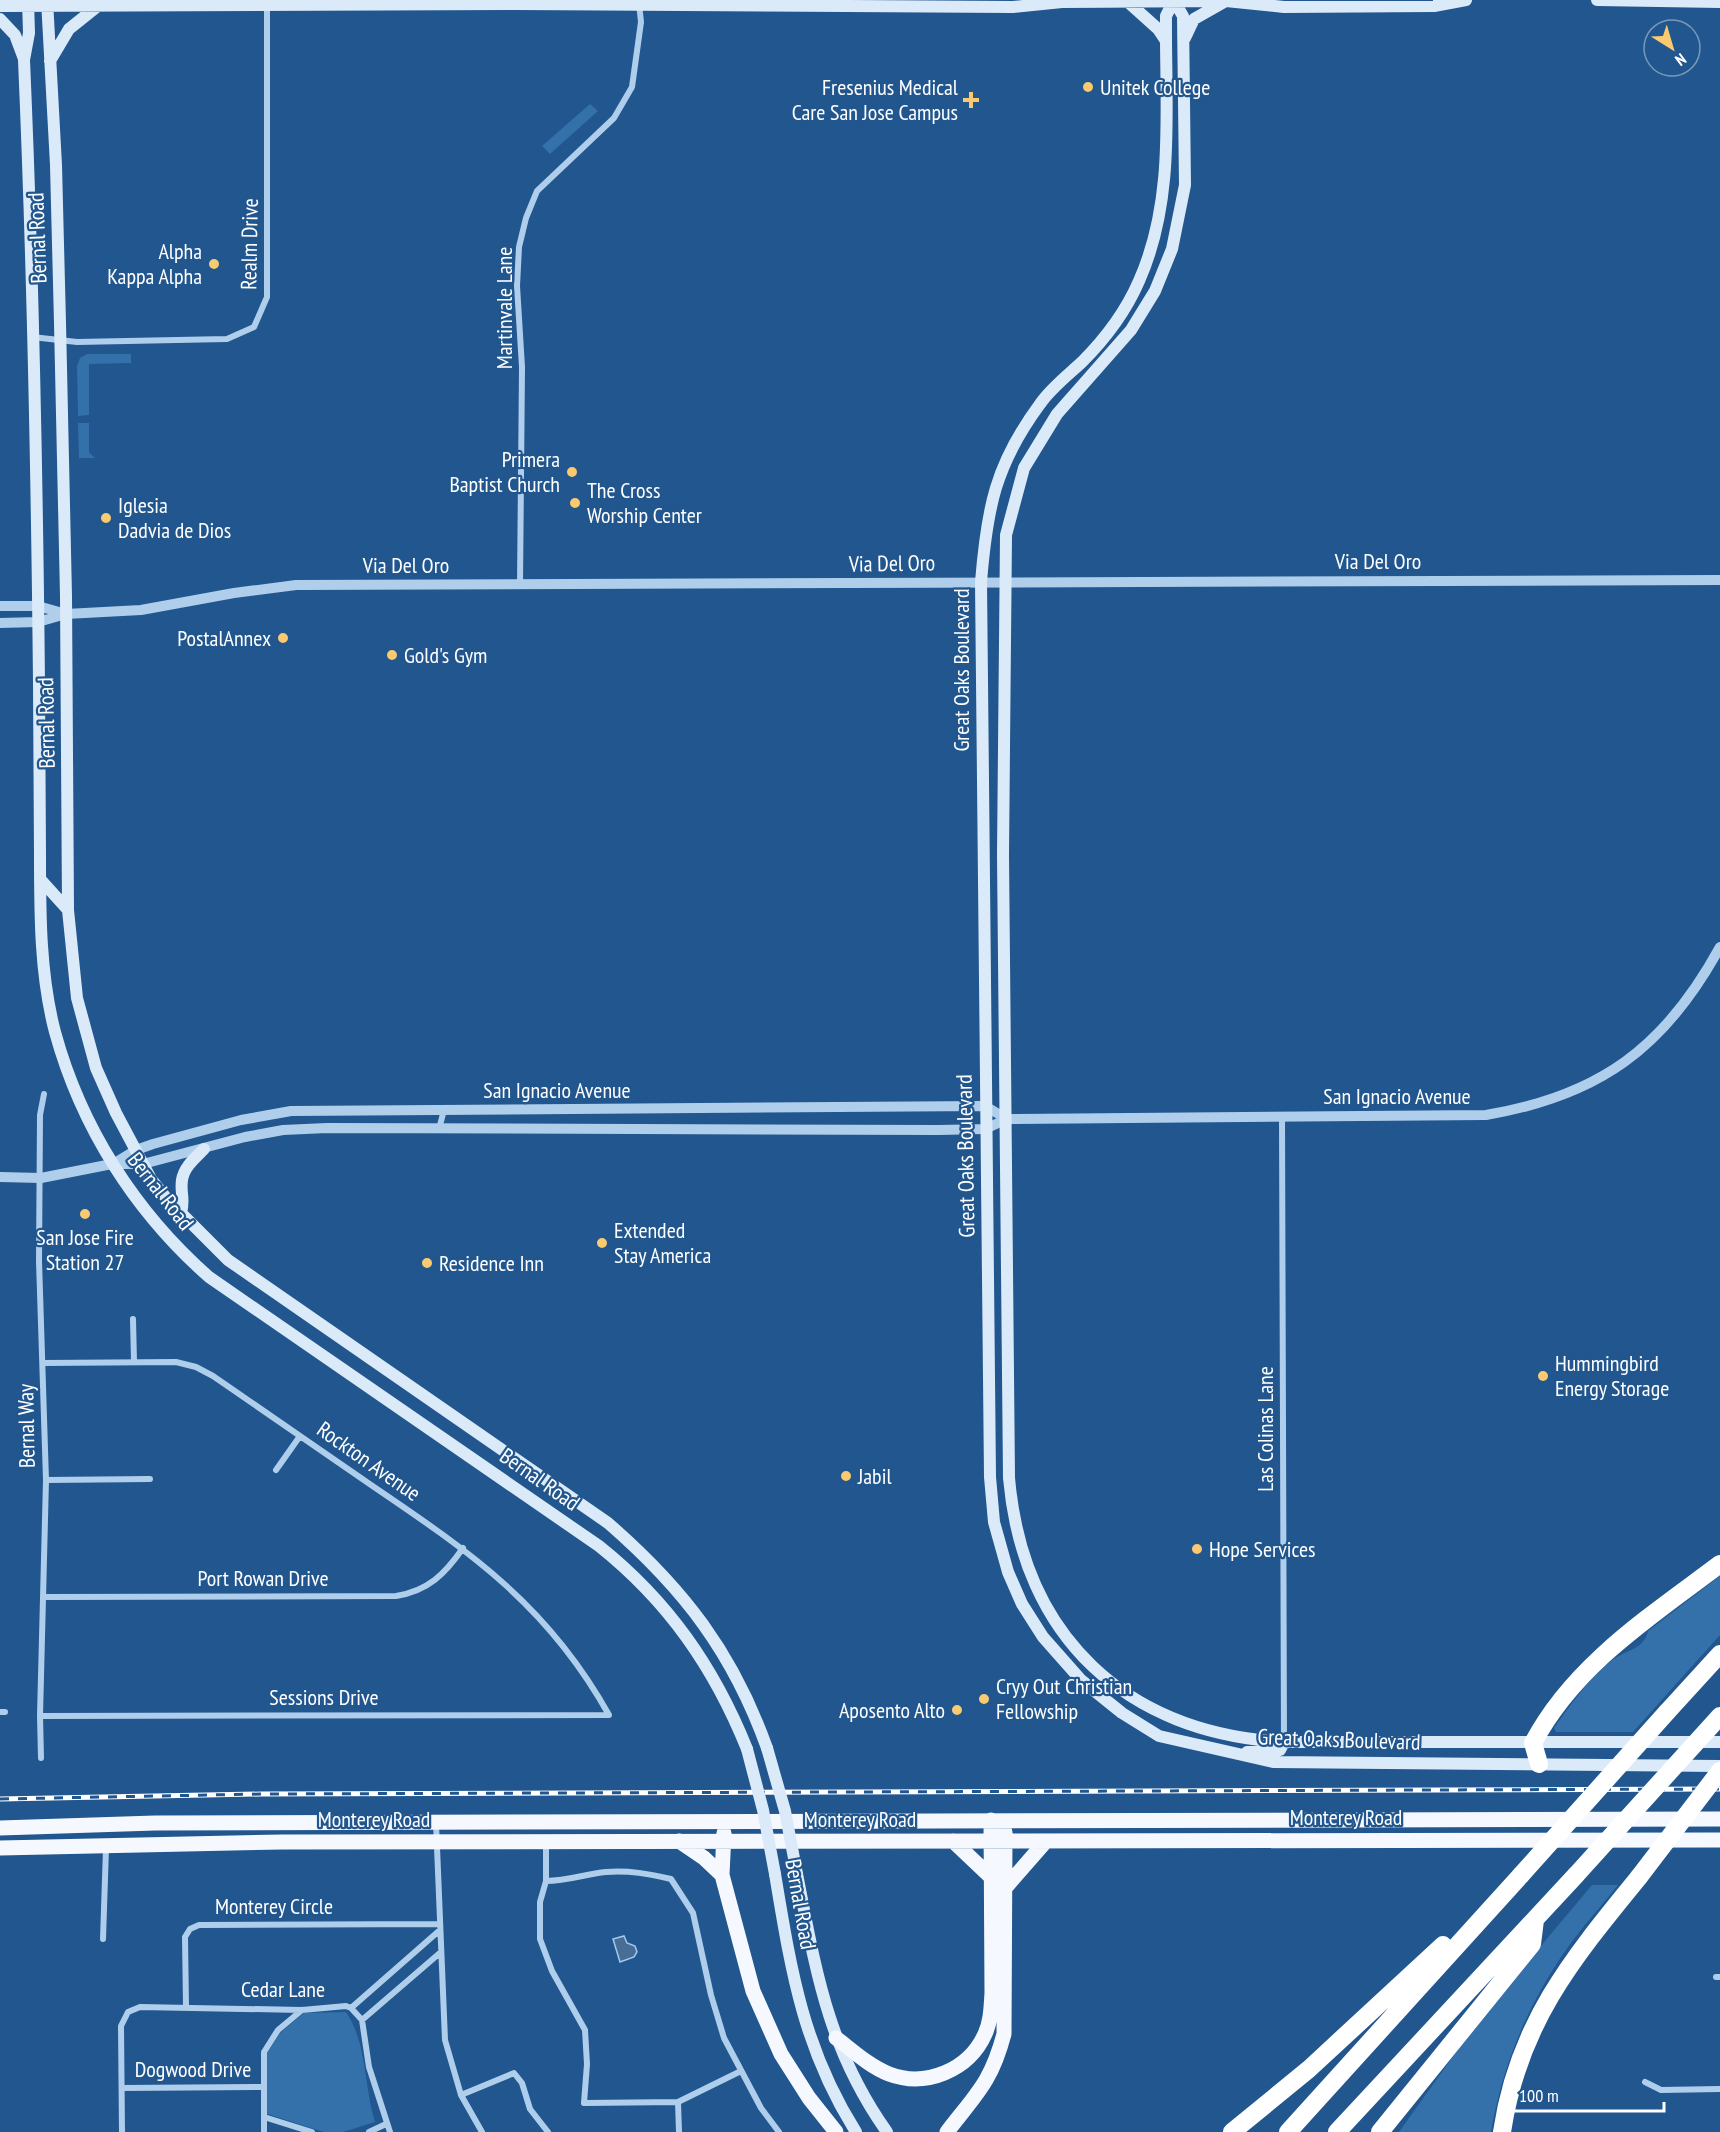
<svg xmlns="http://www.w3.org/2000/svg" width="1720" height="2132" viewBox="0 0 1720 2132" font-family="'PT Sans Narrow',sans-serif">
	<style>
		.green { fill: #3471ab }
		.water { fill: #486e95; stroke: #a3c9ed; stroke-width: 1.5 }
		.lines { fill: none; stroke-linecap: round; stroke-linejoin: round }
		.minor { stroke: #afceec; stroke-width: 6 }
		.tertiary { stroke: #afceec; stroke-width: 10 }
		.secondary { stroke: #dbeaf9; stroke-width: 12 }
		.primary { stroke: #f5f9ff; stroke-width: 15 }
		.motorway { stroke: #fff; stroke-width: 18 }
		.rail-casing { stroke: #fff; stroke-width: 5 }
		.rail { stroke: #21568e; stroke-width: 3; stroke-dasharray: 9; stroke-linecap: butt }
		.secondary-bridge { stroke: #dbeaf9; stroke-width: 12 }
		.motorway-bridge { stroke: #fff; stroke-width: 18 }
		.poi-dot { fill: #f9ca70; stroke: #21568e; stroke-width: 2 }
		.labels { text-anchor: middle; stroke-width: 4.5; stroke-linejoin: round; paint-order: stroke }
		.poi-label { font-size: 22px; fill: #fff; stroke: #21568e; text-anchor: start }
		.street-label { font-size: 22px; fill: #fff; stroke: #21568e }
	</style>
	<rect width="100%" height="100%" fill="#21568e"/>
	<path class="green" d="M590,104l8,7 -48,43 -8,-8z
		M87,354h44v9l-42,1v51l-11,1 -1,-50 3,-8z
		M78,423h11v29l6,6h-16z
		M1720,1576v59l-87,97h-77l-2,-4c16,-22 40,-57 63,-71 12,-7 28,-10 31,-26z
		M1592,1885h26c-14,18 -30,35 -44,54 -43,57 -71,123 -83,193h-92l83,-116z
		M346,2012c21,30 18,75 29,110l-32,10h-19l-60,-19 3,-60 14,-21 23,-19z"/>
	<path class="water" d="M624,1936l3,7 8,3 2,6 -3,5 -14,5 -7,-23z"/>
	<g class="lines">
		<path class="minor" d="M32,337l45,5 150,-3 27,-12 13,-30v-293
			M520,585l2,-218 -5,-81 2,-39 7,-29 11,-27 77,-73 18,-31 9,-65 -2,-19
			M1282,1116l2,626
			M439,1129l5,-19
			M133,1319l1,43
			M276,1470l24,-34
			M46,1480l104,-1
			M43,1597l353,-1c32,-5 49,-22 67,-48
			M0,1712h5
			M40,1716l569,-1c-60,-108 -136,-161 -235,-228 -54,-37 -107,-74 -161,-111l-17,-9 -20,-5 -133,1
			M41,1758l-1,-42 6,-236 -7,-219 1,-146 4,-21
			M436,1823l9,217 16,55 21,37
			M546,1842v39l-6,21v37l12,32 33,59 2,34 -3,39 94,-1 63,-31
			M546,1881c22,0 39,-7 60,-9 23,-2 43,2 65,7l22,34 18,82 13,43 37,70 18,24
			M103,1939l3,-91
			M1716,1977h4
			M186,2007l-1,-70 5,-8 9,-4 241,-1
			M351,2008l89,-78
			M362,2020l79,-68
			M1645,2082l16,8 59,-1
			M122,2088l142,-1
			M461,2095l53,-22 8,10 8,26 18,23
			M678,2102l1,30
			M264,2117l48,15
			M122,2132l-1,-106 7,-14 12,-5 162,3 44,-4 5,2 11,12 7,47 21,65
			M264,2132v-80l14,-22 24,-20
			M369,2132l17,-8"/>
		<path class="tertiary" d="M0,606h38l28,8
			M0,623l38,-1 28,-8 75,-4 93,-17 62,-8 1424,-5
			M113,1164l23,-14 17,-6 88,-24 50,-9 694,-5 22,13
			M0,1177l41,1 71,-14h31l102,-27 38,-7 44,-2 612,2 46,-1 22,-10 479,-4c113,-19 179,-67 234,-168"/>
		<path class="secondary" d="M28,0l1,33 -5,27c9,207 13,416 15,623 0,58 1,115 1,172 0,59 0,120 15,177 26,95 80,180 154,245l390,269c69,55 115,121 148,203
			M47,0l9,165 4,158 6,273 2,314 9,88 19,70 20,45 35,66 16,20 61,61 380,263c76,66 125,130 159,225
			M1174,0l-8,16c-1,89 10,182 -27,265 -13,30 -34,58 -57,81 -14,13 -31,26 -42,42 -45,61 -53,104 -59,178l9,895 4,45 14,50 14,32 21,33 38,43 41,33 37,23 114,26 447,4
			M1597,0l123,2
			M1174,1l9,15 2,169 -13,64 -17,42 -24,39 -74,84 -33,54 -18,67 -3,320 6,623c14,159 117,255 275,264h436
			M1128,2l30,27 8,12
			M0,6l517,-2 496,3 49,-5 164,-1 58,6 150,-1 32,-6
			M0,19l15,16 9,24
			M1185,38l9,-19 30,-17
			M50,61l19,-32 30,-24
			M40,879l28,31
			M181,1213c4,-14 -1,-20 1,-33 2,-13 13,-22 22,-31
			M1247,1752l29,-1 4,-1 4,-8
			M775,1874c16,96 28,174 81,258
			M797,1874c19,97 31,175 90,258"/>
		<path class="primary" d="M0,1828l155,-5 1565,-4
			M724,1833l-2,42 31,116 28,63 28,44 27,34
			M679,1841l25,17 18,17
			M953,1841l39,37
			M0,1848l283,-6 1437,-2
			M1005,1888l41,-47
			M836,2038c16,12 33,28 53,36 37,14 80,-4 96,-40 6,-13 6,-27 7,-41l-1,-173
			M947,2132c29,-38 44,-49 57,-98l1,-202"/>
		<path class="motorway" d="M1667,1712l53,-58
			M1539,1764l-6,-21c41,-78 118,-127 187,-179
			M1232,2132l77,-63 134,-124
			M1288,2132l233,-257
			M1337,2132l239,-257
			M1380,2132l152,-188 3,-24
			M1502,2132c16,-108 70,-173 137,-255"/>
		<g class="rail-casing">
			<path id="rail" d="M0,1799l261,-5 1459,-5"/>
		</g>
		<use href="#rail" class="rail"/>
		<path class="secondary-bridge" d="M767,1748l18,63 12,63
			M747,1749l16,61 12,64"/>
		<path class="motorway-bridge" d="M1521,1875l146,-163
			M1576,1875l144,-159
			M1639,1877l81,-106"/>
	</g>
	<g class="poi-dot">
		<circle cx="1088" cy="87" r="6"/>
		<path d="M968 91h6v6h6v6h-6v6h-6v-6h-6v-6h6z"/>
		<circle cx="214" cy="264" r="6"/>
		<circle cx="572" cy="472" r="6"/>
		<circle cx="575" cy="503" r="6"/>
		<circle cx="106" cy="518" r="6"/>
		<circle cx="283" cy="638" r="6"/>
		<circle cx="392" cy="655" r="6"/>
		<circle cx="85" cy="1214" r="6"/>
		<circle cx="602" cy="1243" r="6"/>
		<circle cx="427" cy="1263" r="6"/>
		<circle cx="1543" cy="1376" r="6"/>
		<circle cx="846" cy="1476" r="6"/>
		<circle cx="1197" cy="1549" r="6"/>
		<circle cx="984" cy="1699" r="6"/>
		<circle cx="957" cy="1710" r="6"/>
	</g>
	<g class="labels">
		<g class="poi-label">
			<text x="958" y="95" text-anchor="end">Fresenius Medical<tspan x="958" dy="25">Care San Jose Campus</tspan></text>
			<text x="1100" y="95">Unitek College</text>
			<text x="202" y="259" text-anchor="end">Alpha<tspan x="202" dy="25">Kappa Alpha</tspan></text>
			<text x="560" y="467" text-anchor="end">Primera<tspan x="560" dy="25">Baptist Church</tspan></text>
			<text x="587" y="498">The Cross<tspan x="587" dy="25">Worship Center</tspan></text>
			<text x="118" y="513">Iglesia<tspan x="118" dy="25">Dadvia de Dios</tspan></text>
			<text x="271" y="646" text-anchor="end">PostalAnnex</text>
			<text x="404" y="663">Gold's Gym</text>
			<text x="614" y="1238">Extended<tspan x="614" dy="25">Stay America</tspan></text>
			<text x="85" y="1245" text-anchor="middle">San Jose Fire<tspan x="85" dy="25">Station 27</tspan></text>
			<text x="439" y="1271">Residence Inn</text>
			<text x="1555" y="1371">Hummingbird<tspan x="1555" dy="25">Energy Storage</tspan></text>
			<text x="858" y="1484">Jabil</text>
			<text x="1209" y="1557">Hope Services</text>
			<text x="996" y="1694">Cryy Out Christian<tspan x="996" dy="25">Fellowship</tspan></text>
			<text x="945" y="1718" text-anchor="end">Aposento Alto</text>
		</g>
		<g class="street-label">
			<text transform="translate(37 238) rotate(-92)" y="8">Bernal Road</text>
			<text transform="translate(249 244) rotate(-89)" y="8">Realm Drive</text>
			<text transform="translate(504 308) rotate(-90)" y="8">Martinvale Lane</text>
			<text x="1378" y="569">Via Del Oro</text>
			<text transform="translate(892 563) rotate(-1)" y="8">Via Del Oro</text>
			<text x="406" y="573">Via Del Oro</text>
			<text transform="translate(961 670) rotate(-90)" y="8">Great Oaks Boulevard</text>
			<text transform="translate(46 723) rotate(-91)" y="8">Bernal Road</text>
			<text x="557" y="1098">San Ignacio Avenue</text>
			<text x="1397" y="1104">San Ignacio Avenue</text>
			<text transform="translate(965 1156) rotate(-91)" y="8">Great Oaks Boulevard</text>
			<text transform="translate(161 1191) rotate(52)" y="8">Bernal Road</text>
			<text transform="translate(26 1426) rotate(-91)" y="8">Bernal Way</text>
			<text transform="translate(1265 1429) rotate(-90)" y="8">Las Colinas Lane</text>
			<text transform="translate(369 1461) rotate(35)" y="8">Rockton Avenue</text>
			<text transform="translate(540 1479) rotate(35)" y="8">Bernal Road</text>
			<text x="263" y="1586">Port Rowan Drive</text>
			<text x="324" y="1705">Sessions Drive</text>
			<text transform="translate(1339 1739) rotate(2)" y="8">Great Oaks Boulevard</text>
			<text x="1346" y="1825">Monterey Road</text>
			<text x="374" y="1827">Monterey Road</text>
			<text x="860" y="1827">Monterey Road</text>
			<text transform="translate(801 1904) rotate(80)" y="8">Bernal Road</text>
			<text x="274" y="1914">Monterey Circle</text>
			<text x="283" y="1997">Cedar Lane</text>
			<text x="193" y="2077">Dogwood Drive</text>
		</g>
	</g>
	<g transform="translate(1672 48) rotate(143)"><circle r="28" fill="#21568e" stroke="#7a9abb" stroke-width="1.5"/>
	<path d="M0-4.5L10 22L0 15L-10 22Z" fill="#f9ca70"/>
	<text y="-9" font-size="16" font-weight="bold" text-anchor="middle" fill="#ffffff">N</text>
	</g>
	<path d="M1510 2102v9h154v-9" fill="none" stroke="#ffffff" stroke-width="3"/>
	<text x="1519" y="2102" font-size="18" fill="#ffffff" stroke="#21568e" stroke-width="4.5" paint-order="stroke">100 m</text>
</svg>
